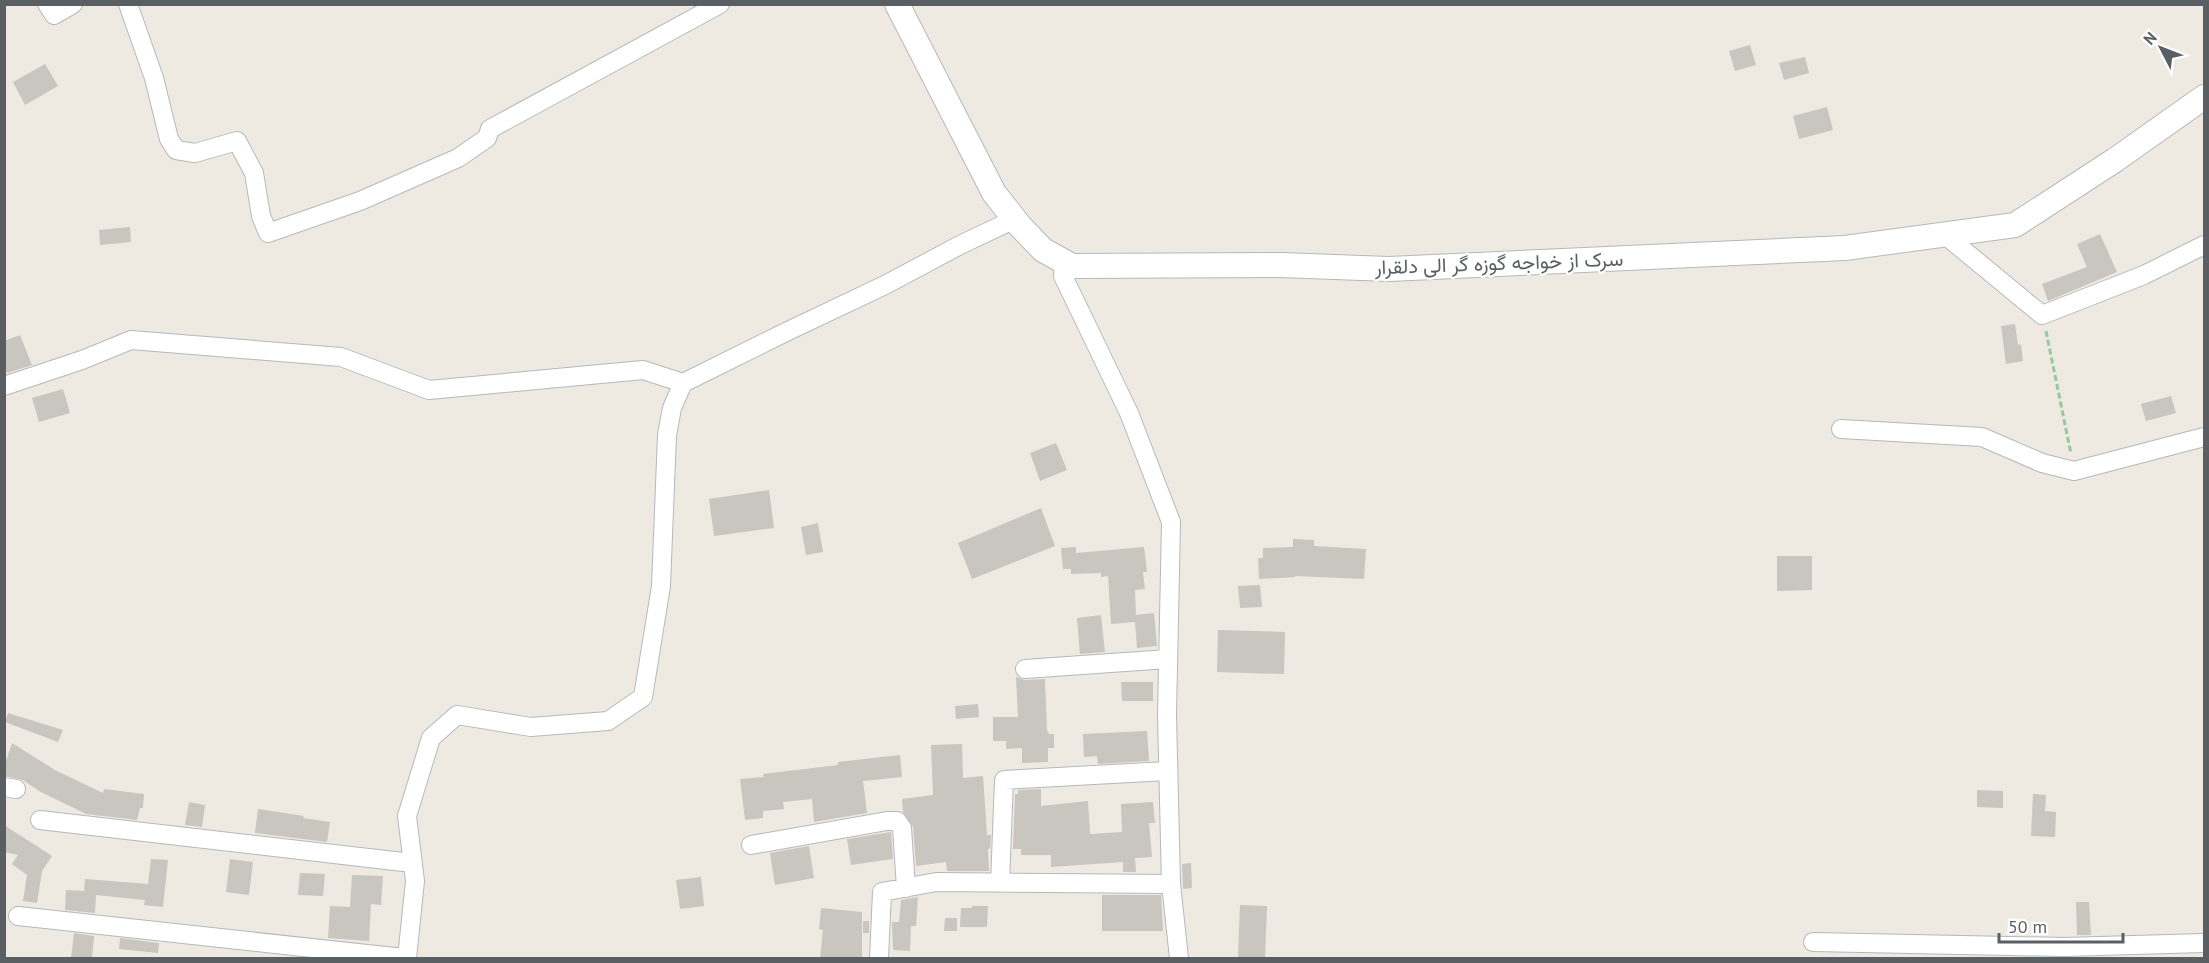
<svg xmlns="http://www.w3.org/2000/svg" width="2209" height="963" viewBox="0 0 2209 963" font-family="'PT Sans',Vazirmatn,sans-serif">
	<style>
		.building { fill: #c9c5bf }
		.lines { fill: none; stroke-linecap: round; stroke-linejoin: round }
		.minor-casing { stroke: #b4b8bd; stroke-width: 20 }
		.tertiary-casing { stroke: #b4b8bd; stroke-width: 26 }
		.path { stroke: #95c9a0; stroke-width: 3; stroke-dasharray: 6 3; stroke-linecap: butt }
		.minor { stroke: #fff; stroke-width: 18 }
		.tertiary { stroke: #fff; stroke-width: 24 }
		.labels { text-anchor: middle; stroke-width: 4.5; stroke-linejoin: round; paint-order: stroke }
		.street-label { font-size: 20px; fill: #5a5f63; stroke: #fff }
	</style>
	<rect width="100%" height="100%" fill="#eeeae1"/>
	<path class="building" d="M1750,45l6,20 -21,6 -6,-20z
		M1805,57l4,16 -25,7 -5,-17z
		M45,64l13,22 -33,19 -12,-23z
		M1827,107l6,23 -34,9 -6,-23z
		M130,227l1,15 -31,3 -1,-15z
		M2100,234l17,38 -69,29 -6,-17 45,-17 -10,-23z
		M2015,324l3,21 3,-1 2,17 -17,3 -5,-38z
		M20,335l12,30 -25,8 -3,-6v-26z
		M63,389l7,24 -31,9 -7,-24z
		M2171,396l5,17 -30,8 -5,-17z
		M1056,443l11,27 -27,11 -10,-28z
		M769,490l5,38 -60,8 -5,-37z
		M1041,508l14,38 -83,33 -14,-36z
		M818,523l5,29 -17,3 -5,-28z
		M1293,539l21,1v6l52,3 -2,30 -69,-3v1l-36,2 -1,-21h5v-10l30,-1z
		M1076,547v6l68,-6 3,25h-4l2,17 -10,1 1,25 18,-2 3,33 -20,2 -2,-26 -24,2 -3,-48 -7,1v-4l-30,1v-5h-8l-2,-21z
		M1777,556h35v34l-35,1z
		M1260,585l2,22 -22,1 -2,-22z
		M1101,615l4,37 -25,2 -3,-36z
		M1218,630l67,2 -1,42 -67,-2z
		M1016,677l9,3 20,-1 2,51 2,4h5v14h-6v14l-26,1v-15l-16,1v-8h-13v-24h25z
		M1121,682h32v19h-31z
		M978,704l1,13 -23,2 -1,-13z
		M8,713l55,17 -5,12 -53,-20z
		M1147,731l2,30 -51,3 -1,-8 -13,1 -1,-23z
		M12,743l43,27 48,23 1,-4 40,5 -1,14h-3l-3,12 -51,-6 -47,-23 -16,-11 -19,-4v-9z
		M962,744l1,34 20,-2 4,59h4l-1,14h-2l1,22h-42l-1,-9 -30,4 -3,-39 -10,-15 -1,-13 31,-4 -2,-50z
		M900,755l2,22 -39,4 4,32 -53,9 -2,-23 -29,3 1,7 -21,2v7l-18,2 -5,-41 24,-2 -1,-3 75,-9v-3z
		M1041,789v17l47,-5 2,33 32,-2 -1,-28 32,-2 2,21h-6l3,34 -17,1 1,14h-13v-10l-72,5v-12h-30v-6h-8l2,-55h3v-4z
		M1977,790l26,1v17l-26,-1z
		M2033,794l13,1 -1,16 11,1 -1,25 -24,-1z
		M189,802l16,3 -3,22 -17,-2z
		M258,809l46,7 -1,2 27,4 -3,20 -72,-9z
		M4,825l48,31 -10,15 -5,32 -14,-2 4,-26 -15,-11 6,-9 -14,-3z
		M891,832l2,27 -42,6 -4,-26z
		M809,846l5,32 -39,7 -5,-32z
		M151,859l17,1 -5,47 -19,-2 1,-5 -49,-5 -1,18 -30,-3 1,-20 18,1 1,-12 63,5z
		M230,859l23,3 -4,33 -23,-3z
		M1191,863l1,25 -9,1 -1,-25z
		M300,873l25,1 -2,22 -25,-1z
		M352,875l31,1 -2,29 -10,-1 -2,37 -41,-3 2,-32 20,1z
		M701,877l3,29 -24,3 -4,-29z
		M1102,895h59l2,36h-61z
		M918,897l-2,29h-5l-1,25 -17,-1 -1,-28h7l2,-22z
		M2076,902h13l2,33h-14z
		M1240,905l27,1 -2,52h-27z
		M972,906h16l-1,21h-27l1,-19h11z
		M821,908l41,4v46h-42l3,-28 -4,-1z
		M945,918h12v13h-13z
		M863,921h6v12h-6z
		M74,933l20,3 -2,22h-21z
		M120,938l39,5 -1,10 -39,-4z"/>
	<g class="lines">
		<g class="minor-casing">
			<path id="minor" d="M47,4l7,11 19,-11
				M128,4l26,74 15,61 7,11 19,3 42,-12 17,32 7,43 7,17 92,-32 98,-43 29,-20 3,-9 230,-125
				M1945,235l97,80 102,-40 60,-30
				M4,386l78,-26 49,-20 210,17 88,33 214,-20 40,13 105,-52 97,-46 75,-40 55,-26
				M1841,429l141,8 60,26 32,8 130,-34
				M1025,669l143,-10
				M4,787l12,2
				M40,820l372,43
				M751,845l136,-24h10l5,7 4,60
				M1000,883l4,-103 163,-9
				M1171,884l8,74
				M18,916l386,42
				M1813,942l251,5 140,-4
				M407,958l8,-77 -8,-65 24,-78 26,-23 74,12 77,-6 35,-24 18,-111 6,-151 5,-27 11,-25
				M879,958l3,-66 54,-10 235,2 -4,-169 4,-193 -42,-109 -66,-137 1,-15"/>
		</g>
		<g class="tertiary-casing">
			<path id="tertiary" d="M897,4l97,189 26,33 23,24 29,16 209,-1 108,4 456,-21 170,-23 100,-65 89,-63"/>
		</g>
		<path class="path" d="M2046,331l25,123"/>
		<use href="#minor" class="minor"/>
		<use href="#tertiary" class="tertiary"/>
	</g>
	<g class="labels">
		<g class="street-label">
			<text transform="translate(1499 263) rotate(-2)" y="7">سرک از خواجه گوزه گر الی دلقرار</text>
		</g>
	</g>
	<rect width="2209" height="963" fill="none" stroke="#5a5f63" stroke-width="12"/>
	<g transform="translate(2161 48) rotate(312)" stroke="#ffffff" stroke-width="4.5" paint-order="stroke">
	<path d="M0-4.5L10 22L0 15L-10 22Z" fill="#5a5f63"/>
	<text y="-9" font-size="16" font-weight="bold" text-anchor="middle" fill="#5a5f63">N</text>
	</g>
	<path d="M1999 933v9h124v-9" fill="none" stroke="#5a5f63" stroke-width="3"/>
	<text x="2008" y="933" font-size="18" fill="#5a5f63" stroke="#ffffff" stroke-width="4.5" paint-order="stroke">50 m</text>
</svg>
